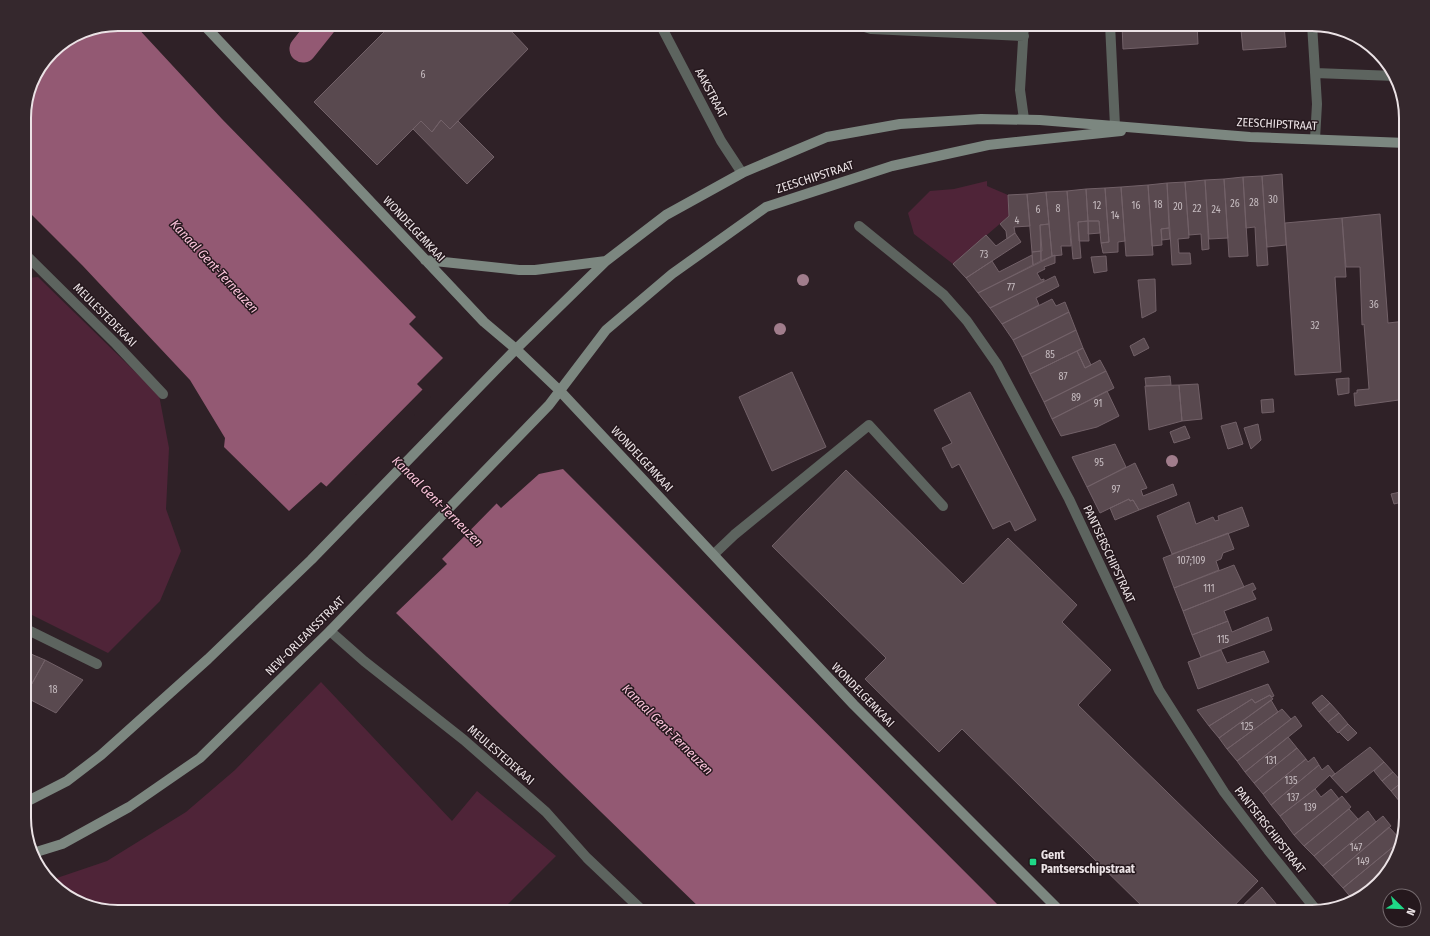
<svg xmlns="http://www.w3.org/2000/svg" width="1430" height="936" viewBox="0 0 1430 936" font-family="'Fira Sans Condensed',sans-serif">
	<style>
		.green { fill: #4f2438 }
		.water { fill: #935973 }
		.pier { fill: #2f2127 }
		.lines { fill: none; stroke-linecap: round; stroke-linejoin: round }
		.canal { stroke: #935973; stroke-width: 27 }
		.building { fill: #59494f; stroke: #726168 }
		.lane { stroke: #5d645f; stroke-width: 10 }
		.street { stroke: #5d645f; stroke-width: 10 }
		.secondary { stroke: #7c8780; stroke-width: 10 }
		.tree { fill: #a17d8c }
		.poi-dot { fill: #1fd887; stroke: #25181d; stroke-width: 1.5 }
		.labels { text-anchor: middle; stroke-width: 3; stroke-linejoin: round; paint-order: stroke }
		.number-label { font-size: 10px; fill: #c6bcc0 }
		.street-label { font-size: 12px; fill: #ebe2e5; stroke: #25181d }
		.poi-label { font-size: 12px; font-weight: bold; fill: #ebe2e5; stroke: #25181d; text-anchor: start }
		.water-label { font-size: 13px; font-style: italic; fill: #fbc4db; stroke: #25181d }
		.rim { fill: none; stroke: #ebe2e5; stroke-width: 2 }
	</style>
	<rect width="100%" height="100%" fill="#2f2127"/>
	<path class="green" d="M987,181v5l21,9 1,21 -56,48 -39,-30 -6,-21 22,-22 24,-2z
		M38,277l121,118 10,53 -3,61 15,42 -21,50 -52,52 -84,-42v-327l4,-6z
		M321,682l131,139 25,-30 79,65 -56,56h-382l-52,-16 -15,-16 56,-19 79,-49 49,-42z"/>
	<path class="water" d="M118,24h16l88,95 194,198 -7,7 34,34 -26,26 12,12 -18,19 90,93 38,-34 24,-5 442,443h-301l-308,-299 51,-49 -91,-93 -22,22 -13,-11 -32,29 -65,-64 1,-9 -35,-58 -108,-115 -58,-58v-95l7,-30 21,-31 30,-20z"/>
	<path class="pier" d="M424,388l7,9 -17,18 84,87 -57,58 -85,-86 -22,21 -9,-7z"/>
	<g class="lines">
		<path class="canal" d="M303,49l20,-25"/>
	</g>
	<path class="building" d="M392,24h125l-6,7 17,18 -78,80 -9,-9 -9,12 -11,-11 -44,44 -63,-63z
		M1122,24h75l1,20 -75,5z
		M1284,26l2,21 -43,3 -2,-20z
		M441,120l9,9 8,-8 36,36 -27,27 -54,-55 8,-8 11,11z
		M1282,174l4,71 -19,2 -5,-71z
		M1262,176l6,89 -11,1 -2,-39 -9,1 -3,-51z
		M1243,177l5,79 -19,1 -5,-78z
		M1224,179l4,59 -19,1 -4,-59z
		M1205,180l4,69 -7,1 -1,-16 -12,1 -4,-53z
		M1185,182l4,56 -11,1 1,14h11l1,11 -19,1 -5,-82z
		M1167,183l2,45 -8,1 1,16 -10,1 -4,-61z
		M1148,185l5,70 -27,1 -5,-69z
		M1121,187l4,54 -7,1v10l-15,1 -2,-10 8,-1 -4,-54z
		M1105,188l4,54 -8,1 -2,-22h-11l-2,-32z
		M1086,189l2,32 -10,1 3,36 -8,1 -6,-68z
		M1067,191l4,55h-10l1,9 -10,1 -6,-64z
		M1046,192l3,32 -9,1 2,26 -10,1 -5,-58z
		M1027,194l3,32 -16,1 1,6 -8,6 -1,-8 -6,-7 9,-8 -1,-21z
		M1380,214l8,109 18,-2v78l-51,7 -1,-13h3v-3l12,-1 -5,-65 -2,1 -2,-58h-14l-4,-49z
		M1342,218l4,59h-11l6,95 -46,3 -10,-152z
		M1088,221h11l1,12 -12,1z
		M1088,221l1,20h-10l-1,-19z
		M1049,224l3,32 -11,5 -1,-36z
		M1169,228l1,11 -8,1 -1,-11z
		M1015,233l6,9 -55,36 -13,-14 33,-29 10,11z
		M1041,251v10l-8,4 -1,-13z
		M1032,255l1,10 -55,28 -12,-15 26,-17 7,11z
		M1055,255v8l-11,4 1,2 -8,4 4,7 3,-1v2l-54,27 -12,-15z
		M1106,256l1,15 -13,2 -3,-16z
		M1055,276l4,10 -23,12 3,7 -37,19 -12,-16z
		M1155,279l1,32 -14,7 -4,-38z
		M1052,299l4,7 9,-4 4,10 -56,28 -11,-16z
		M1069,312l7,18 -54,27 -9,-17z
		M1076,330l7,18 -53,26 -8,-17z
		M1144,338l5,10 -15,8 -4,-10z
		M1083,348l8,17 -6,3 -8,-17z
		M1077,351l8,17 15,-8 6,11 -62,31 -14,-28z
		M1106,371l8,17 -62,31 -8,-17z
		M792,372l34,75 -54,24 -33,-74z
		M1170,376l1,9 -25,1 -1,-8z
		M1349,378v15l-11,2 -2,-16z
		M1198,384l4,35 -20,2 -3,-36z
		M1179,385l3,36 -33,9 -4,-44z
		M1107,391l12,25 -22,11 -36,9 -9,-17z
		M970,392l66,128 -21,11 -5,-10 -17,8 -34,-65 -7,4 -10,-20 10,-5 -18,-33z
		M1273,399l1,13 -12,1 -1,-13z
		M1236,422l7,22 -15,5 -7,-23z
		M1258,424l3,16 -10,9 -7,-21z
		M1185,426l5,12 -16,5 -4,-11z
		M1115,444l11,23 -39,20 -15,-30z
		M1135,463l12,25 -6,2 2,6 30,-12 4,11 -38,15 -6,-10 -3,1 -1,-2 -29,14 -13,-26z
		M846,470l117,114 45,-46 69,67 -15,17 49,48 -33,35 180,176 -30,31h-80l-186,-183 -23,23 -74,-73 21,-21 -114,-112z
		M1405,491l1,10 -12,3 -3,-10z
		M1129,499l1,2 3,-1 6,10 -24,10 -5,-12z
		M1189,502l7,22 17,-7 2,4 4,-1 -1,-4 24,-9 7,19 -77,28 -15,-38z
		M1228,533l6,16 -11,4 -2,6 -5,2 3,9 -45,18 -11,-30z
		M1234,565l10,22 -61,24 -9,-23z
		M1253,583l3,6 -4,2 4,8 -32,12 4,10 -36,14 -9,-24z
		M1268,617l4,13 -71,27 -9,-22 36,-14 4,11z
		M24,650l7,4 -7,12z
		M1221,650l6,13 37,-12 5,11 -71,27 -10,-27z
		M31,654l14,6 -21,38v-32z
		M45,660l38,20 -27,33 -27,-14 -3,6 -2,-1v-6z
		M1268,684l6,12 -3,1 -1,-2 -15,8 -3,-4 -43,27 -12,-16z
		M1270,695l3,4 -54,39 -10,-12 43,-27 3,4z
		M1322,695l8,8 -11,9 -7,-9z
		M1271,700l7,12 -51,37 -8,-11z
		M1330,703l9,10 -11,9 -9,-10z
		M1282,709l9,10 -54,42 -10,-12z
		M1339,713l9,11 -10,9 -10,-11z
		M1295,716l7,10 -57,46 -8,-11z
		M1348,724l9,9 -9,8 -9,-9z
		M1288,737l9,11 -43,35 -9,-11z
		M1370,747l14,15 -38,31 -15,-16z
		M1297,748l9,11 -43,35 -9,-11z
		M1314,757l5,8 -48,40 -8,-11 43,-35 2,3z
		M1384,762l9,10 -11,9 -8,-10z
		M1319,765l3,5 6,-5 7,9 -4,3 -1,-2 -15,14 -35,27 -9,-11z
		M1393,772l9,10 -11,9 -9,-10z
		M1402,782l4,4v11l-6,5 -9,-11z
		M1315,789l6,8 10,-8 8,10 -45,36 -14,-19z
		M1342,796l9,11 -47,39 -10,-11z
		M1406,797v12l-6,-7z
		M1349,809l9,10 -44,37 -10,-10z
		M1368,811l8,11 -53,44 -9,-10z
		M1383,816l8,10 -59,50 -9,-10z
		M1389,827l11,12 -1,3 -56,46 -11,-12z
		M1394,846l3,3 -6,20 -38,31 -10,-12z
		M1391,869l-32,30 -6,1z
		M1262,887l15,18 -6,7h-35z
		M1277,905l7,7h-13z"/>
	<g class="lines">
		<path class="lane" d="M855,24l16,5 153,7
			M1110,24l5,102
			M1024,119l-4,-29 4,-66
			M714,554l20,-19 135,-110 74,81"/>
		<path class="street" d="M660,24l61,117 21,32
			M1312,24l5,80 -2,35
			M1315,73l80,3
			M859,226l85,69 23,26 30,43 72,135 90,191 65,102 44,58 49,61
			M27,256l89,88 47,50
			M24,628l73,36
			M330,631l34,30 100,79 82,72 41,46 57,54"/>
		<path class="secondary" d="M203,24l281,298 32,27 44,42 294,314 207,207
			M425,260l94,10h16l71,-9
			M24,803l43,-22 34,-26 107,-96 103,-99 205,-211 90,-88 60,-46 76,-42 85,-36 73,-13 81,-5 59,1 210,17 156,6
			M33,853l29,-9 67,-37 71,-49 130,-127 219,-226 57,-75 66,-56 94,-67 126,-41 96,-21 133,-14"/>
	</g>
	<g class="tree">
		<circle cx="803" cy="280" r="6"/>
		<circle cx="780" cy="329" r="6"/>
		<circle cx="1172" cy="461" r="6"/>
	</g>
	<rect class="poi-dot" x="1029" y="858" width="8" height="8" rx="2"/>
	<g class="labels">
		<g class="number-label">
			<text x="423" y="78">6</text>
			<text x="1273" y="203">30</text>
			<text x="1254" y="206">28</text>
			<text x="1235" y="207">26</text>
			<text x="1158" y="208">18</text>
			<text x="1097" y="209">12</text>
			<text x="1136" y="209">16</text>
			<text x="1178" y="210">20</text>
			<text x="1058" y="212">8</text>
			<text x="1197" y="212">22</text>
			<text x="1038" y="213">6</text>
			<text x="1216" y="213">24</text>
			<text x="1115" y="219">14</text>
			<text x="1017" y="224">4</text>
			<text x="984" y="258">73</text>
			<text x="1011" y="291">77</text>
			<text x="1374" y="308">36</text>
			<text x="1315" y="329">32</text>
			<text x="1050" y="358">85</text>
			<text x="1063" y="380">87</text>
			<text x="1076" y="401">89</text>
			<text x="1098" y="407">91</text>
			<text x="1099" y="466">95</text>
			<text x="1116" y="493">97</text>
			<text x="1191" y="564">107;109</text>
			<text x="1209" y="592">111</text>
			<text x="1223" y="643">115</text>
			<text x="53" y="693">18</text>
			<text x="1247" y="730">125</text>
			<text x="1271" y="764">131</text>
			<text x="1291" y="784">135</text>
			<text x="1293" y="801">137</text>
			<text x="1310" y="811">139</text>
			<text x="1356" y="851">147</text>
			<text x="1363" y="865">149</text>
		</g>
		<g class="street-label">
			<text transform="translate(711 93) rotate(62)" y="4">AAKSTRAAT</text>
			<text transform="translate(1277 124) rotate(3)" y="4">ZEESCHIPSTRAAT</text>
			<text transform="translate(815 177) rotate(-18)" y="4">ZEESCHIPSTRAAT</text>
			<text transform="translate(414 229) rotate(47)" y="4">WONDELGEMKAAI</text>
			<text transform="translate(105 315) rotate(45)" y="4">MEULESTEDEKAAI</text>
			<text transform="translate(642 459) rotate(47)" y="4">WONDELGEMKAAI</text>
			<text transform="translate(1109 554) rotate(65)" y="4">PANTSERSCHIPSTRAAT</text>
			<text transform="translate(305 636) rotate(-45)" y="4">NEW-ORLEANSSTRAAT</text>
			<text transform="translate(863 695) rotate(46)" y="4">WONDELGEMKAAI</text>
			<text transform="translate(501 755) rotate(41)" y="4">MEULESTEDEKAAI</text>
			<text transform="translate(1270 830) rotate(52)" y="4">PANTSERSCHIPSTRAAT</text>
		</g>
		<g class="poi-label">
			<text x="1041" y="859">Gent<tspan x="1041" dy="14">Pantserschipstraat</tspan></text>
		</g>
		<g class="water-label">
			<text transform="translate(215 266) rotate(47)" y="5">Kanaal Gent-Terneuzen</text>
			<text transform="translate(438 501) rotate(45)" y="5">Kanaal Gent-Terneuzen</text>
			<text transform="translate(668 729) rotate(45)" y="5">Kanaal Gent-Terneuzen</text>
		</g>
	</g>
	<path d="M0 0H1430V936H0ZM118 31H1312A87 87 0 0 1 1399 118V818A87 87 0 0 1 1312 905H118A87 87 0 0 1 31 818V118A87 87 0 0 1 118 31Z" fill="#35282d" fill-rule="evenodd"/>
	<path class="rim" d="M118 31H1312A87 87 0 0 1 1399 118V818A87 87 0 0 1 1312 905H118A87 87 0 0 1 31 818V118A87 87 0 0 1 118 31Z"/>
	<g transform="translate(1402 908) rotate(113)"><circle r="19" fill="#25181d" stroke="#74696d"/>
	<path d="M0-3L7 15L0 10L-7 15Z" fill="#1fd887"/>
	<text y="-6" font-size="11" font-weight="bold" text-anchor="middle" fill="#ebe2e5">N</text>
	</g>
</svg>
